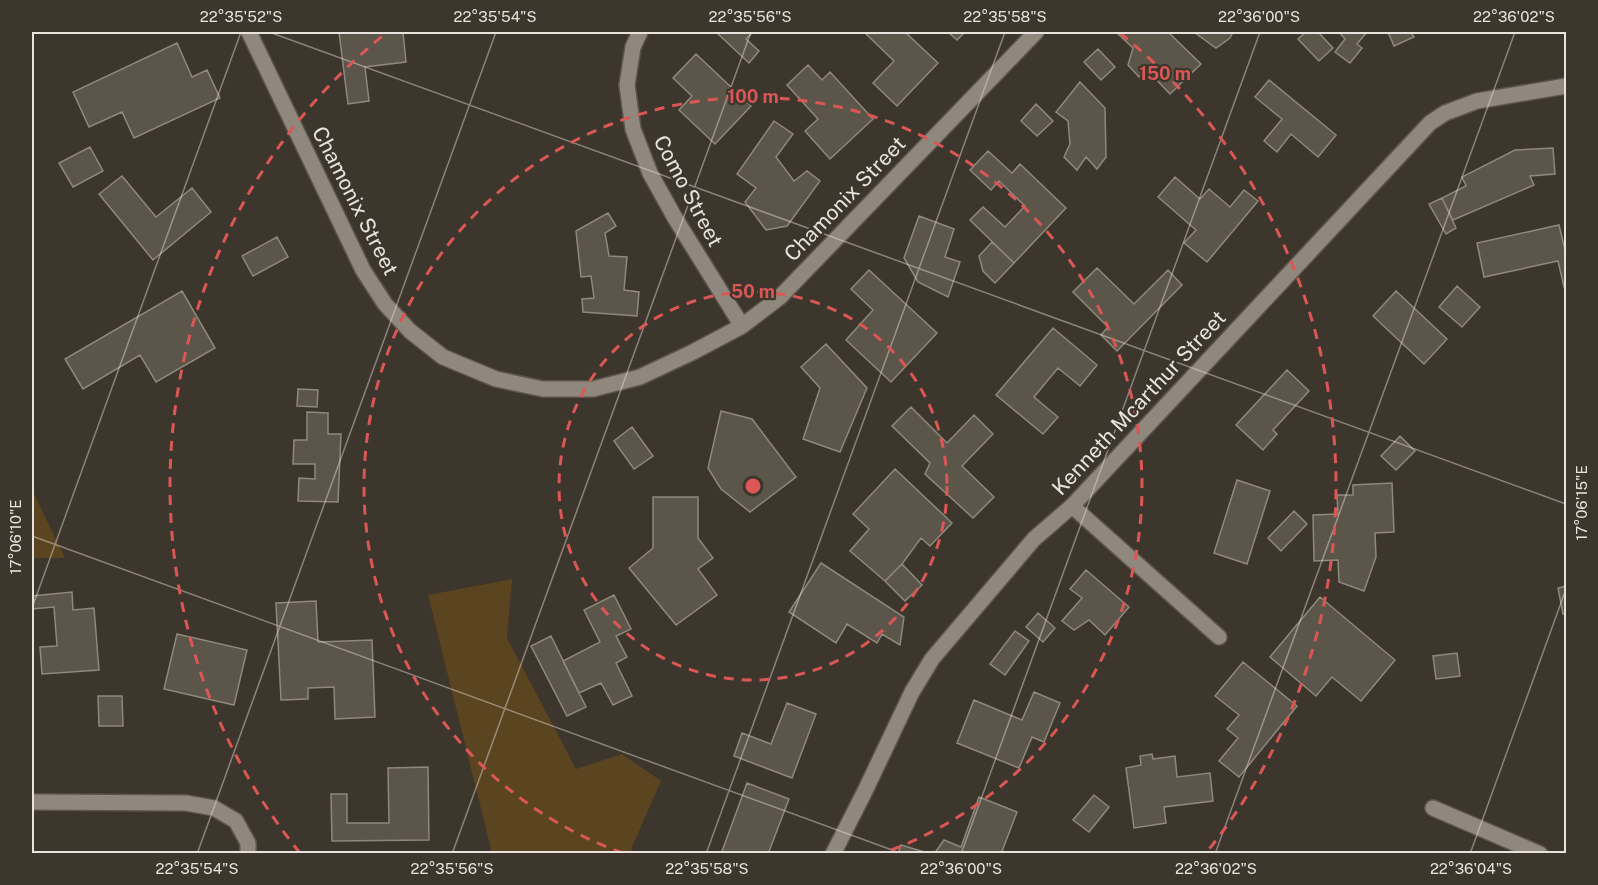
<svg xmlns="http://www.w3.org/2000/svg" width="1598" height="885" viewBox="0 0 1598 885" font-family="'Public Sans',sans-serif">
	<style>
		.green { fill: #5b4420 }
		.building { fill: #5c554a; stroke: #8f887c; stroke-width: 1.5 }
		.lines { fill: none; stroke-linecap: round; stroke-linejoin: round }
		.service-casing { stroke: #5b554d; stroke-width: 18 }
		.minor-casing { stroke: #5b554d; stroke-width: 18 }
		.service { stroke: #90887d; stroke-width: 15 }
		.minor { stroke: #90887d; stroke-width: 15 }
		.ticks { fill: none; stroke: #e8e3dd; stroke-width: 1.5; stroke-opacity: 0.45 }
		.ring { fill: none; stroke: #da5755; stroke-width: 3; stroke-dasharray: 10 8 }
		.labels { text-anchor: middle; stroke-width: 4.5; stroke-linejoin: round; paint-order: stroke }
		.street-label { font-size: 21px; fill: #e8e3dd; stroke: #3d362d }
		.centre { fill: #da5755; stroke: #3d362d; stroke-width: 3 }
		.ring-label { font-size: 18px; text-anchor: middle; font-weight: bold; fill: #da5755; stroke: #3d362d; stroke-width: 4.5; stroke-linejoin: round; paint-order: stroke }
		.neatline { fill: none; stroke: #e8e3dd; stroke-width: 2 }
		.ticks-label { font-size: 15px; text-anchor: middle; fill: #e8e3dd }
	</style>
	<rect width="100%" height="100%" fill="#3d362d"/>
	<path class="green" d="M32,490l33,68h-33z
		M512,579l-5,59 69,131 46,-15 39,27 -30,68 5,4h-144l-64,-258z"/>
	<path class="building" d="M339,32h64l3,30 -41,5 4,34 -21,3z
		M716,32h37l-7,7 13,12 -10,12z
		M864,32h41l33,31 -41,43 -24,-23 21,-22z
		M948,32h17l-8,8z
		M1116,32h52l33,32 -31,30 -23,-24 -8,7 -11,-12 5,-17z
		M1194,32h39l-3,6 -14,10z
		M1306,32h12l15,16 -14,13 -21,-22z
		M1339,32h28l-10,12 5,4 -12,15 -15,-11 10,-13z
		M1388,32h23l3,5 -20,9z
		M177,43l15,34 15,-7 13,28 -86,40 -12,-26 -33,15 -16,-35z
		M1098,49l17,18 -14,13 -17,-18z
		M696,54l55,52 -36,38 -36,-34 13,-14 -19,-18z
		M808,65l14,15 8,-8 43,47 -43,40 -25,-28 13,-12 -31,-34z
		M1269,80l67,55 -18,22 -27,-23 -14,18 -13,-11 18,-22 -27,-22z
		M1080,82l25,26 1,49 -9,12 -11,-12 -9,13 -13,-13 6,-13 -2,-23 -12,-9z
		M1036,104l17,17 -16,15 -16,-15z
		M774,121l19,13 -17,23 18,24 13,-10 13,10 -33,45 -21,4 -21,-28 11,-14 -19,-14z
		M90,147l13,24 -30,16 -14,-24z
		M1553,148l2,26 -25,2 4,9 -81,35 -11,-22 24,-12 -4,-9 53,-27z
		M988,151l24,22 8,-9 46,44 -52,55 -44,-43 13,-13 22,20 20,-21 -26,-25 -8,9 -21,-20z
		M122,176l34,41 36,-29 19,24 -58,48 -54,-66z
		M1175,177l25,22 9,-10 21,18 14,-17 14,11 -51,61 -23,-19 12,-13 -38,-33z
		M1442,198l14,30 -10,6 -17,-30z
		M608,213l8,13 -11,7 4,23 18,1 -3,33 15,2 -2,24 -54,-4 -1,-13 12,-1 -3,-22 -10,1 -5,-46z
		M919,216l35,13 -9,28 15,5 -12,35 -30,-15 -14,-24z
		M1559,225l6,25h1v36l-2,1 -6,-26 -74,16 -7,-34z
		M277,237l11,20 -35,19 -11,-20z
		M992,242l22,21 -19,20 -12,-12 -4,-15z
		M1097,268l37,36 34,-34 14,15 -65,66 -16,-16 7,-8 -35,-35z
		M869,270l68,63 -46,49 -45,-42 27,-30 -22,-21z
		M1457,286l23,21 -18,20 -23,-20z
		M182,291l33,57 -59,34 -16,-27 -57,34 -18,-30z
		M1396,291l51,48 -23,25 -51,-48z
		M1053,328l44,37 -17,21 -22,-18 -24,29 24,20 -15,17 -47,-39z
		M826,344l41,44 -27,64 -37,-13 17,-51 -19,-21z
		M1287,370l22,21 -36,39 4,4 -14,16 -27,-25z
		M298,389l20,1 -1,17 -20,-1z
		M911,407l36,36 27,-28 19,19 -31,32 32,31 -21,21 -48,-44 5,-11 -38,-37z
		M721,411l31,8 44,58 -46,35 -29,-23 -13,-21z
		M307,412l21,1v21h13l-3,68 -40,-1 1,-23 16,1v-15h-22l1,-24h13z
		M632,427l21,29 -19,13 -20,-28z
		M1400,436l15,15 -19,19 -15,-14z
		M895,469l57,54 -22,23 -9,-8 -19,26 -17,17 -35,-30 19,-22 -16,-15z
		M1237,480l33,11 -23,73 -33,-11z
		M1392,483l2,49 -19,1 1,24 -12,34 -25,-9 -1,-22 -24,1 -1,-46 25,-1 -1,-19h16v-10z
		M653,497h45v41l15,20 -15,11 19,26 -41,30 -47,-57 24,-20z
		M1294,511l13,13 -26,27 -13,-13z
		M821,563l83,54 -4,28 -18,-11 -5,9 -30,-19 -11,19 -47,-31z
		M902,564l20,21 -17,16 -20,-20z
		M1086,570l43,37 -24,28 -16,-15 -15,10 -12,-9 20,-23 -12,-9z
		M1566,586v27l-3,1 -5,-26z
		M72,592l1,18 21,-2 5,62 -57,4 -2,-27 17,-1 -3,-39 -22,2v-13z
		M614,595l17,34 -15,7 11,21 -11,6 16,33 -19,9 -12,-22 -22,10 -16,-32 37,-19 -16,-32z
		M1320,597l75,63 -34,41 -29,-24 -16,19 -46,-39z
		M316,601l2,41 54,-2 3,77 -40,2 -1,-32 -26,1v11l-27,1 -5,-97z
		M1038,613l17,15 -12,14 -17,-15z
		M1015,631l14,10 -24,34 -15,-11z
		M177,634l70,16 -13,55 -70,-16z
		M551,636l35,71 -19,9 -36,-70z
		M1457,653l3,23 -24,3 -3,-23z
		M1243,662l54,44 -58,71 -20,-16 19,-23 -11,-9 12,-14 -24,-19z
		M1034,692l26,11 -16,39 -12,-5 -13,31 -62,-25 17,-43 48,20z
		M98,696h24l1,30h-24z
		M787,703l29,11 -24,64 -58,-22 8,-23 29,11z
		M1152,754l1,5 22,-3 2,21 33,-4 3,28 -49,6 2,16 -32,5 -8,-60 15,-3 -1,-9z
		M428,767l1,73 -97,1 -1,-47h16v29h42l-1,-55z
		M747,783l42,16 -21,55h-47z
		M1094,795l15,12 -20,25 -16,-12z
		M979,797l38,15 -16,42h-67l10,-14 17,7z
		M901,845l30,9h-33z"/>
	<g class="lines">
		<g class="service-casing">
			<path id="service" d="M1072,506l147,131
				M1433,808l107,46"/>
		</g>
		<g class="minor-casing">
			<path id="minor" d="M249,32l114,238 22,34 25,27 33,26 53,22 47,10h50l47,-12 53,-25 49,-26 38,-29 256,-265
				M640,32l-7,15 -6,38 6,44 17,44 25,45 67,108
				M32,802l154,1 28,5 22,13 12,22v11
				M833,854l32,-63 47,-99 20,-33 102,-120 38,-33 358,-383 15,-10 32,-12 89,-15"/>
		</g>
		<use href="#service" class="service"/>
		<use href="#minor" class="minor"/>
	</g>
	<path class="ticks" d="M269,32l1297,472M32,536l871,318M32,608l209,-576M197,854l299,-822M452,854l299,-822M706,854l299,-822M961,854l299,-822M1215,854l300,-822M1470,854l96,-265"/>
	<g class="ring">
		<circle cx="753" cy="486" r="194"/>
		<path d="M623 853A389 389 0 1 1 883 853"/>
		<path d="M300 853A583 583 0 0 1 386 33M1120 33A583 583 0 0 1 1206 853"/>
	</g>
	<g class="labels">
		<g class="street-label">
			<text transform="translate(688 191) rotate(62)" y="7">Como Street</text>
			<text transform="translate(845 199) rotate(-46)" y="7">Chamonix Street</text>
			<text transform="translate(355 201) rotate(63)" y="7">Chamonix Street</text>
			<text transform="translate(1139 403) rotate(-47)" y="7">Kenneth Mcarthur Street</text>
		</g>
	</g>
	<circle cx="753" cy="486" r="9" class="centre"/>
	<g class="ring-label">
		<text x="1165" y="80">150 m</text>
		<text x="753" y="103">100 m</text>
		<text x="753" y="298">50 m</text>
	</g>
	<rect width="1598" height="885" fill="none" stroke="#3d362d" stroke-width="66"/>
	<rect x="33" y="33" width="1532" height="819" class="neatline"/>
	<g class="ticks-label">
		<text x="241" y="22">22°35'52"S</text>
		<text x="495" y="22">22°35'54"S</text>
		<text x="750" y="22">22°35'56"S</text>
		<text x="1005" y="22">22°35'58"S</text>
		<text x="1259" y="22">22°36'00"S</text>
		<text x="1514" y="22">22°36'02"S</text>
		<text transform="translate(1582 503) rotate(-90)" y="5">17°06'15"E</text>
		<text transform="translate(16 537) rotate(-90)" y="5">17°06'10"E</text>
		<text x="197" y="874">22°35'54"S</text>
		<text x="452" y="874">22°35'56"S</text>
		<text x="707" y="874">22°35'58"S</text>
		<text x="961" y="874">22°36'00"S</text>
		<text x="1216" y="874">22°36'02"S</text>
		<text x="1471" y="874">22°36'04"S</text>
	</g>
</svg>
